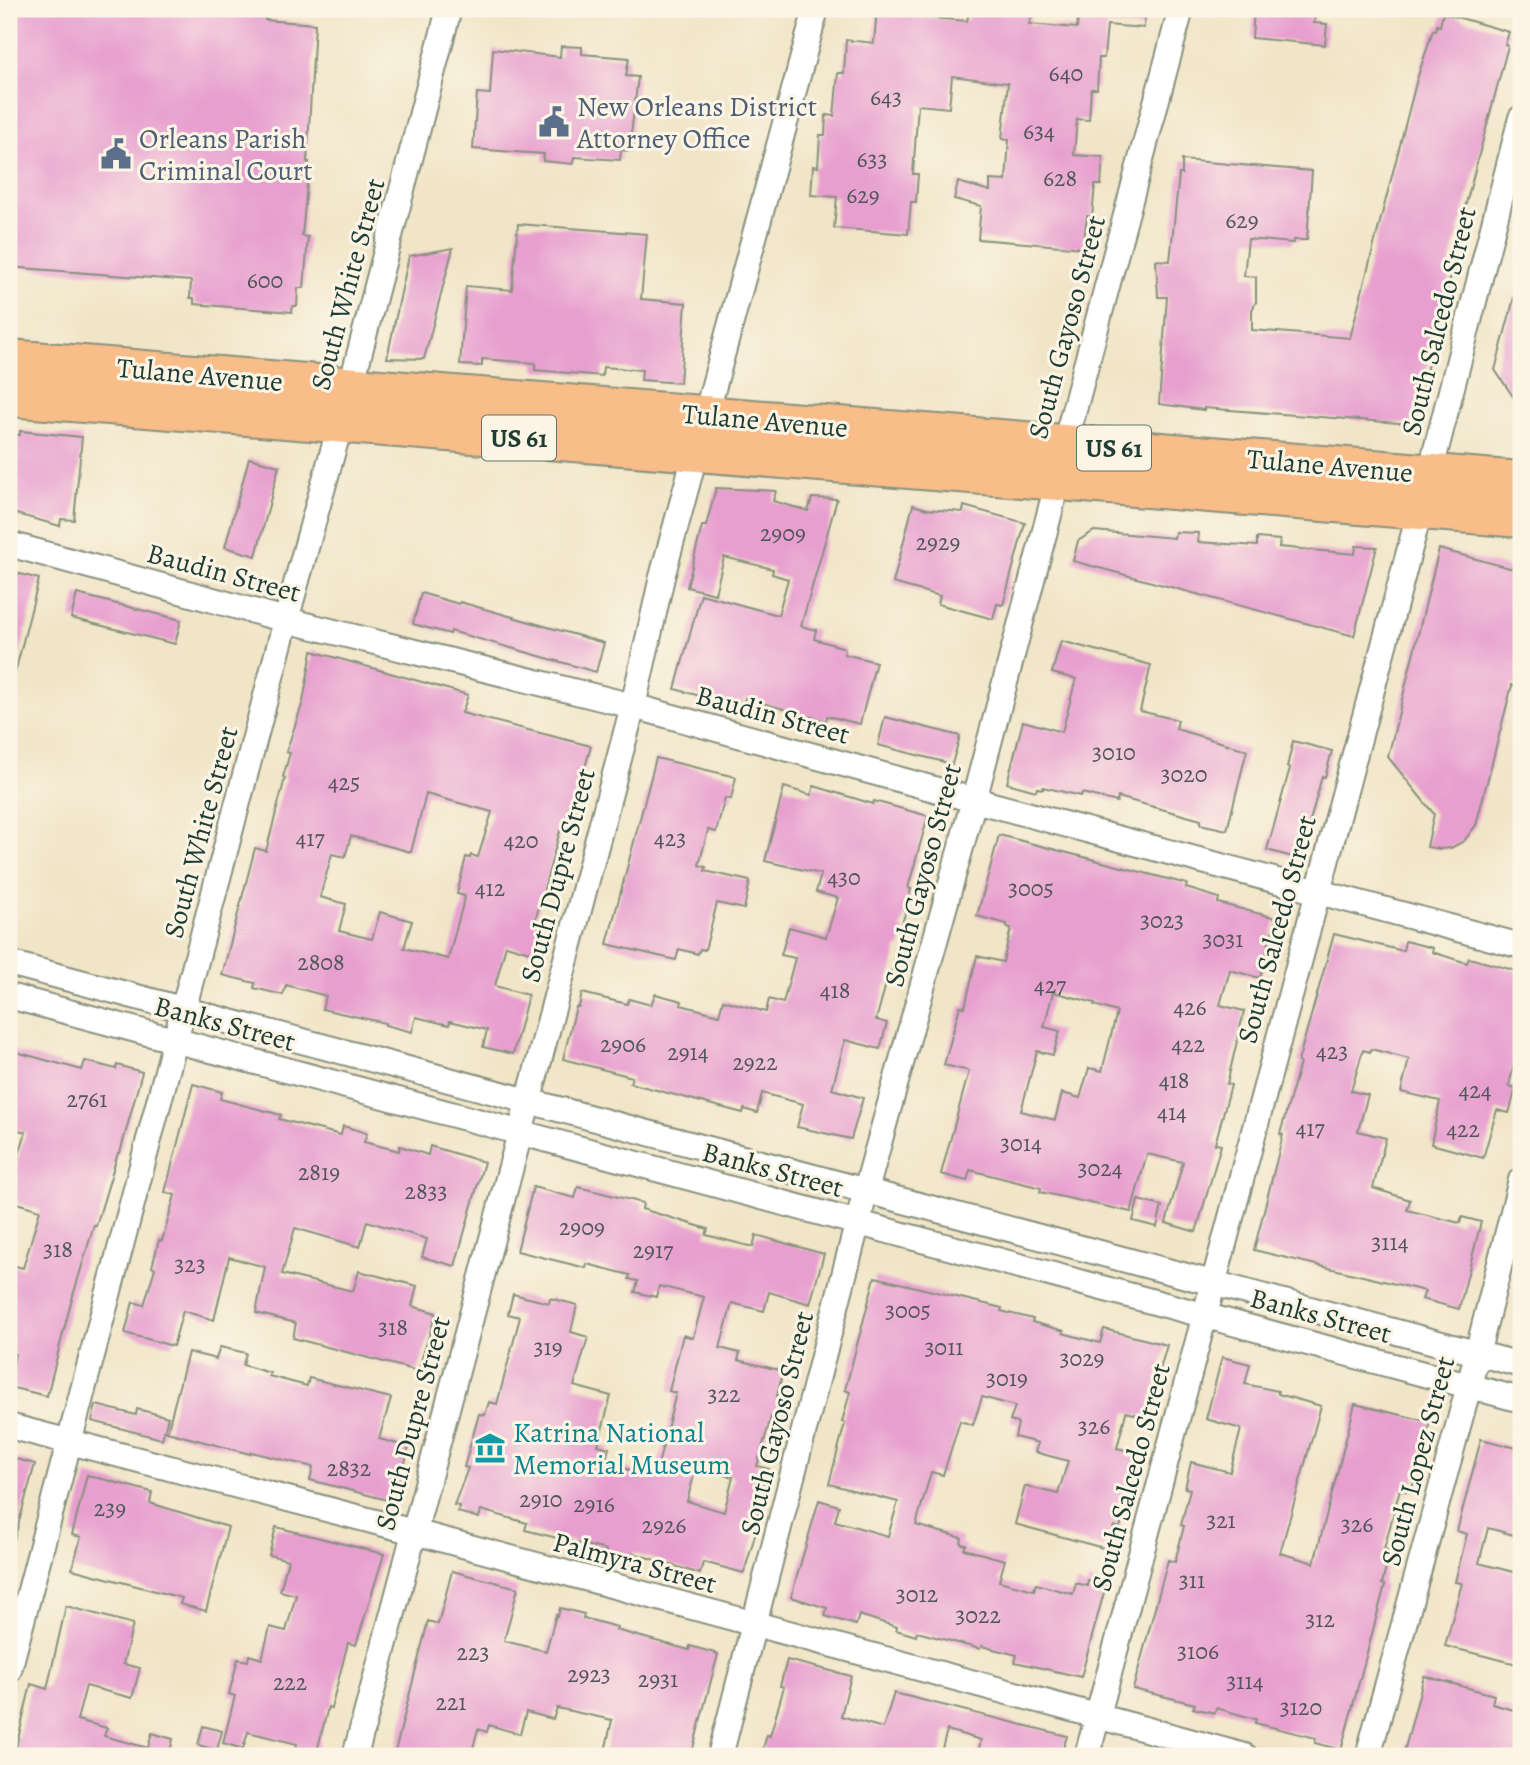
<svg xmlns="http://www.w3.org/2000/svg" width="1530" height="1765" viewBox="0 0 1530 1765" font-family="Alegreya,serif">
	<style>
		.building { fill: #e79fcf; fill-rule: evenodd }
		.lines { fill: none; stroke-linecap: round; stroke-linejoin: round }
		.street-casing { stroke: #88917e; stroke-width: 28 }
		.primary-casing { stroke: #88917e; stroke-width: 42 }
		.street { stroke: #fff; stroke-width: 24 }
		.primary { stroke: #f8bd88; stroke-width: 38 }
		.labels { text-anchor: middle; stroke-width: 6; stroke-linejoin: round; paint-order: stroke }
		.number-label { font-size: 24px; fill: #51565b }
		.shield { fill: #fcf5e5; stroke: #617469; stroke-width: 2 }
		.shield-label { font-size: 26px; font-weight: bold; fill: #1f3d34 }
		.service-label { font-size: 28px; fill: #4e5e75; stroke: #fcf5e5; text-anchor: start }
		.street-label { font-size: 28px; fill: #1f3d34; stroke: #fcf5e5 }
		.culture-label { font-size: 28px; fill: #0d838f; stroke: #fcf5e5; text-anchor: start }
	</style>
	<rect width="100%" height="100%" fill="#fcf5e5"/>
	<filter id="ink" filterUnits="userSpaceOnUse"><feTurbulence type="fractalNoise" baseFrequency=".0143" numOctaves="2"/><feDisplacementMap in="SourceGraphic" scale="14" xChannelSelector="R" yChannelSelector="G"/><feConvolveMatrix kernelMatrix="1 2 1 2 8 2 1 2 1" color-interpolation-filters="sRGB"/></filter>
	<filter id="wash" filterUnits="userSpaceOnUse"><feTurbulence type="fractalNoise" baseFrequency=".00686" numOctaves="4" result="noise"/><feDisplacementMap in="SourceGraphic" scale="28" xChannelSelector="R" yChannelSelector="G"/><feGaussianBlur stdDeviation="1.57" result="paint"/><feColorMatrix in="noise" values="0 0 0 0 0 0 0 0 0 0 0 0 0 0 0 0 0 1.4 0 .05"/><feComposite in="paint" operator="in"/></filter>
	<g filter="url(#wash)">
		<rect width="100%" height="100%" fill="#f1e5c8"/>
		<g id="blocks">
			<path class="building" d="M9,9h239l18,1 -1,10 50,4 -8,138h2l-7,74 6,1 -4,51h-6l-1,18h-4l-1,6 -98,-8v-6h-4l1,-17 -182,-14z
				M877,9h45l-1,8 46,4 3,-12h64l-5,15 48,4 2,-19 66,1 -1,18 -37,-3 -3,33h-5l-2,31h-6l-2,31 -12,-1 -3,36 29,2 -2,28h-6l-3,32 -5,-1 -4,32 -105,-9 3,-33 -27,-7 4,-17 32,9v-11l16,1 3,-41 -7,-1 6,-56 -56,-7 -3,32 -31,-3 -5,69h5l-2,28h-5l-3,32 -74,-6 3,-31 -26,-2 2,-29 5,1 2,-32h5l1,-20 8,1 4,-43h6l2,-33 28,3z
				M1254,9h49l-1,7 13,1 -1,6 13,1 -2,21 -73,-7z
				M1443,13l66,19 -4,13 3,1 -61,229h4l-10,39h-2l-21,94 -3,-1 -4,17 -207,-16v2l-45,-6 8,-107h-9l-2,-37 14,1 9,-87h3v-14l130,11 -5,69h-14v3l-45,-4 -4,37 12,1v25l-4,8v20l98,8 67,-259 16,-49 3,1 1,-6 3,1z
				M561,46l21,1v7l47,4 -3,18 12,1 -9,74 -8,-1 -1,10 -46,-3 -1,7 -30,-3 1,-7 -71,-5 4,-56 13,1 3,-45 67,8z
				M518,224l129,10 -6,65 45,4 -6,80 -39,-3 1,-10 -39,-3 -1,9 -67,-6v-7l-53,-4v7l-22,-1 6,-79 46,4z
				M453,248l-29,111 -37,-1 22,-102z
				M1515,294h6v114l-26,-38z
				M20,431l62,6 -8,83 -13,-1 -1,7 -51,-14v-78l11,1z
				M249,458l30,8 -23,90 -31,-9z
				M716,488l60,3 -3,10 35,10 4,-13 25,1 -36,127 15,4 -2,9 31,9 -1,6 32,8 -16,62 -33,-8 -1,5 -81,-23 -2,10 -68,-19 26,-95 77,21 10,-36 -16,-5 1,-5 -49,-12 -9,37 -28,-7 15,-61h4z
				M913,505l14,4 36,3 1,-6 61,17 -22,82 -6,-1 -4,15 -55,-15 2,-8 -47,-13z
				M1094,531l80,7 1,-6 24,1 -1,9 59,4v-8l23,2 -1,7 76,7 1,-8 21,1 -23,89 -281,-75 5,-20z
				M1439,549l82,22v117l-9,-3 -36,140 -12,16 -13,7 -11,1 -13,-2 7,-33 -46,-57z
				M9,571l30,8 -24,94h-6z
				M421,593l38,11 1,-2 144,41 -8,29 -145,-41 -1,3 -37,-10z
				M77,594l104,26 -6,24 -104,-26z
				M1061,641l90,24 -11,46 38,9 -2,9 71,21 -20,80 -27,-6 1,-4 -83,-23 -1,5 -35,-9 -1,3 -38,-9v2l-6,-1 -1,3 -29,-8 16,-62 39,11 14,-53 -24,-6z
				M312,651l156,44 -6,18 129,33 -24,87 -7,-2 -25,90 6,2 -8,30 -27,-8 -11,41 33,9 -15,59 -30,-7 4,-17 -37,-9 -1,4 -33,-8 -4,15 -27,-7v-2l-63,-14 4,-13 -40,-11 -3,10 -29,-7 1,-5 -33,-8 33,-127 11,3 19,-73 -2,-1 7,-24 -4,-1 17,-50zM426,794l66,18 -14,45 -7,-2 -1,3 -4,-1 -9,37 8,2 -17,63 -44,-11 8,-27 -32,-9 -8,27 -33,-8 7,-27 -26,-7 12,-43 13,3 6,-21 60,16z
				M885,717l75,19 -8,28 -74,-19z
				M1293,741l39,10 -7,26 -3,-1 -22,83 -33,-9 23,-82 -3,-1z
				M656,758l80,19 -5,22 -6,-1 -9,34 -8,-2 -9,35 7,2 -1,4 45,10 -6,28 -27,-6 -12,47 -5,-1 -2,5 -19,-5 -3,11 -69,-16z
				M814,786l59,18 1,-3 54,15 -20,72 3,1 -10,40 3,1 -4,18 -2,-1 -10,38 -2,-1 -10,36 11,3 -7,26 -35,-9 -13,49 31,9 -12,41 -54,-12 6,-23 -41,-11 -5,20 -13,-4 -1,4 -113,-30 2,-6 -69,-18 13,-52h3l3,-14 45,11 2,-5 22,6 4,-11 27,7 -1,4 38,10 4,-15 43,12 3,-13 14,4 12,-45 -14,-3 8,-28 37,10 12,-39 -22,-6 5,-18 -56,-13 19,-74 27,8z
				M999,835l188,49 -1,4 33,10 -1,5 58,15 -16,60 -30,-8 -10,35 24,6 -17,73 4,1 -16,59 6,1 -25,87 -30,-9 17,-61 -36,-8 -16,58 -91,-20 1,-4 -71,-18 -3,11 -26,-7 28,-103 -25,-6 16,-59 5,1 12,-51 26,6 8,-34 -4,-1v-3l-30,-8zM1053,992l42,11 -1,2 23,7 -15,59 -13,-3 -9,30 -18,-5 -7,27 -34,-9 16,-60 16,4 7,-24 -16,-4z
				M1334,934l69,17 2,-10 28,7 -1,4 35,11 2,-5 52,14v61l-12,53 7,2 -7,25 -12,-3 -14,48 -52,-14 9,-43 -39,-9 8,-33 -38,-10 -1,3 -7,-2 -12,41 17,4 -10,36 28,7 -13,50 37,12 -3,10 53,13 2,-6 19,5 -22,87 -37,-10 3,-8 -171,-41 29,-115 -3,-1 20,-71 -2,-1z
				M9,1050l73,20 3,-9 31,8 1,-4 25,7 -22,81h-2l-22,73 -2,-1 -24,81 -23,90 -38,-9 6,-33 -6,-2v-88l14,4 17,-58 -30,-9 7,-26 -4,-1 13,-42 -17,-4z
				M193,1084l29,8 -2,7 61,16 -2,4 62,16 2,-9 24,7 -3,9 35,9 1,-5 28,9 2,-9 54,16 -29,104 -33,-9 5,-18 -60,-18 -7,26 -65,-19 -13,46 71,17 6,-20 58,15 -5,20 24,7 -18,58 -125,-33 3,-15 -40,-10 9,-46 -36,-10 -15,63 -31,-9 -10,35 -48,-13 8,-31 11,3 11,-37 -3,-1 7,-27 3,1 13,-46 -10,-3z
				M533,1187l42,11 3,-11 65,16 -1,6 66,20 -2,6 47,12 3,-12 68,19 -14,50 -41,-12 -5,19 -32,-8 -12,45 20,5 -2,7 45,11 -6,25 4,1 -6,21 -4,-1 -14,49 12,3 -14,58 2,1 -13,45 -41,-11 -3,12 -67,-21 -3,11 -26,-7 2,-7 -81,-20 2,-7 -46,-13 -2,8 -21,-6 1,-6 -5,-1 14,-37 -4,-1 15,-53 6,1 4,-13 8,2 23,-87 -12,-3 5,-20 36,9 1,-5 27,7 -6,27 17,5 -14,49 37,10 -13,49 11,3 -4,15 50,14 21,-84 -7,-2 14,-56 10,3 11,-41 -45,-11 -3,11 -21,-5 3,-11 -9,-2 1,-4 -43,-11 -1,4 -69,-17zM696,1468l37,9 -9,35 -37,-11z
				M1138,1200l24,6 -5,21 -24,-6z
				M875,1277l127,31 -1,3 32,8 -1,3 32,9 -1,2 37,10 4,-14 63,16 -21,72 -20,-5 -9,36 21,5 -18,75 -6,-2 -7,23 -92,-25 10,-38 33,8 10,-33 -33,-9 3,-9 -23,-6 3,-14 -8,-2 5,-15 -33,-9 -9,28 -13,-4 -17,54 -12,-3 -15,53 46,13 -1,6 5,1 -2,4 41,11 -6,21 35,9 2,-6 37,10 3,-11 11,3 1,-6 18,5 -25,92 -66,-15 2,-7 -36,-9 -1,3 -63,-17 -1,4 -20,-6 1,-3 -38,-12 -3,10 -31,-9 2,-8 -36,-11 28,-97 20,6 -4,15 53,15 10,-34 -69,-18 16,-61 -3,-1 8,-30 -5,-2z
				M220,1347l26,6 -3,12 27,8 -1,3 38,10 2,-8 82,20 -12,41 30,8 -14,55 -85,-22 3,-13 -62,-15 -1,2 -83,-22 21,-80 28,7z
				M1222,1357l28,7 -5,20 33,7v3l43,12 -41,147 34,10 41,-159 75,18 -19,70 -11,-3 -16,60 6,2 -8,33 3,1 -44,165 -26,-7 1,-5 -61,-15 1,-4 -40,-11 -1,5 -22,-5 2,-4 -62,-15 35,-129 7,2 9,-36 -3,-1 9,-36 -5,-1 6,-26 39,10 11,-43 -35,-10z
				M96,1405l40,10 1,-6 31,8 -6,22 -70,-18z
				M1481,1439l40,10v88l-33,-9 -9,35 42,11v42l-5,21 5,1v27l-76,-19 17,-63 -7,-1 12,-48 -10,-3z
				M9,1457l26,7 -21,76 -5,-1z
				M87,1475l65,17 -2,11 78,24 -22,84 -26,-7 2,-6 -110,-29 9,-32 -9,-2z
				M276,1527l108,27 -28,91 -8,-2 -17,65 -3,-1 -12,49h-22l3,-12 -49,-12 -5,17 -20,-6 12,-47 -6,-2 9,-35 10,2 1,-6 13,4 8,-32 16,4 10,-36 -16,-4 8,-31 -19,-5z
				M452,1571l66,17 -14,53 42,10 10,-36 2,1 2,-8 24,6 -1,4 34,9 -1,3 73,20 1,-4 28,8 -27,102h-87l8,-36 -55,-12 -4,11 -27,-7 -6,22 -31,-9 -2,7 -9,-3 -7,27h-77l34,-135 10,3z
				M66,1606l67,18 -10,40 17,4 -8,30 -46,-12 -9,34 30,8 -3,8 44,12 4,-15 21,6 -4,17h-155l17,-72 16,5z
				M787,1660l64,16 -10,40 42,12 11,-35 173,43 -6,20h-84l4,-16 -34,-10 -7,26h-179l6,-21 3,1 14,-49 -4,-1z
				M1424,1676l70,19 -2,9 29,8v44h-118z
				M203,1726l19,5 -5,19 -19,-5z"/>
		</g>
	</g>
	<g filter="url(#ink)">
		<use href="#blocks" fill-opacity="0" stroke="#88917e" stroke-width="2"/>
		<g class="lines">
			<g class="street-casing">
				<path id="street" d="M9,544l277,76 347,86 341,94 547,146
					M9,963l1512,402
					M9,996l1512,404
					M9,1426l405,106 831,224
					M9,1670l277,-1050 65,-234 98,-377
					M355,1756l278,-1050 29,-129 154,-568
					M720,1756l146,-566 108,-390 84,-319 7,-37 116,-435
					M1087,1756l343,-1283 91,-355
					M1368,1756l101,-370 52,-206"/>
			</g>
			<g class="primary-casing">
				<path id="primary" d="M9,359l1512,122
					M9,397l1512,121"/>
			</g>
			<use href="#street" class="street"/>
			<use href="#primary" class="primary"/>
		</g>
	</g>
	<defs>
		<g id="civic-bare" transform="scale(2.415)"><path d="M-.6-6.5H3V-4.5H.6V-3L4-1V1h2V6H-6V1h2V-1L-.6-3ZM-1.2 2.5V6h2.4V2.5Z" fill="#5c6f8a" stroke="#fcf5e5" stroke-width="2.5" paint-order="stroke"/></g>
		<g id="museum-bare" transform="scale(2.415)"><path d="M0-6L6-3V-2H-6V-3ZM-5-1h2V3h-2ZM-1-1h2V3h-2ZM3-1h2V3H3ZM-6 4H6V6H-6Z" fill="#0f9aa8" stroke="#fcf5e5" stroke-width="2.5" paint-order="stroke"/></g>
	</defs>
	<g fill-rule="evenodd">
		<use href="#civic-bare" x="554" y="122"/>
		<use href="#civic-bare" x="116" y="154"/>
		<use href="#museum-bare" x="490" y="1448"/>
	</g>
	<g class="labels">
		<g class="number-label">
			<text x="1066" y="81">640</text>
			<text x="886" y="105">643</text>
			<text x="1039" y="139">634</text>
			<text x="872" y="167">633</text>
			<text x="1060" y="186">628</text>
			<text x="863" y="203">629</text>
			<text x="1242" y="228">629</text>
			<text x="265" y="288">600</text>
			<text x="783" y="541">2909</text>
			<text x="938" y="550">2929</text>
			<text x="1114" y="760">3010</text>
			<text x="1184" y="782">3020</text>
			<text x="344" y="790">425</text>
			<text x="310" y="846">417</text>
			<text x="670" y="846">423</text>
			<text x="521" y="848">420</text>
			<text x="844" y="885">430</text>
			<text x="490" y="896">412</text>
			<text x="1031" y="896">3005</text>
			<text x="1162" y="928">3023</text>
			<text x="1223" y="947">3031</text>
			<text x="321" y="970">2808</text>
			<text x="1050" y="993">427</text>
			<text x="835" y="998">418</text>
			<text x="1190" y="1015">426</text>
			<text x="623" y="1052">2906</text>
			<text x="1188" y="1052">422</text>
			<text x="1332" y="1059">423</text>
			<text x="688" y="1060">2914</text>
			<text x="755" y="1070">2922</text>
			<text x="1174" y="1088">418</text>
			<text x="1475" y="1098">424</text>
			<text x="87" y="1107">2761</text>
			<text x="1172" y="1120">414</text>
			<text x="1310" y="1136">417</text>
			<text x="1463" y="1137">422</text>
			<text x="1021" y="1151">3014</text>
			<text x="1100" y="1176">3024</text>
			<text x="319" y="1180">2819</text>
			<text x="426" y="1199">2833</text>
			<text x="582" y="1235">2909</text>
			<text x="1390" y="1250">3114</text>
			<text x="58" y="1257">318</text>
			<text x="653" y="1258">2917</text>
			<text x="190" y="1272">323</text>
			<text x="908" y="1318">3005</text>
			<text x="393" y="1335">318</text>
			<text x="548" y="1355">319</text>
			<text x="944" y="1355">3011</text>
			<text x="1082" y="1366">3029</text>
			<text x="1007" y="1386">3019</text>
			<text x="724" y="1402">322</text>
			<text x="1094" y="1434">326</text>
			<text x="349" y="1476">2832</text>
			<text x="541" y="1507">2910</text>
			<text x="594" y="1512">2916</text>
			<text x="110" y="1516">239</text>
			<text x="1221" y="1528">321</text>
			<text x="1357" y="1532">326</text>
			<text x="664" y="1533">2926</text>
			<text x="1192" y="1588">311</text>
			<text x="917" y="1602">3012</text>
			<text x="978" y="1623">3022</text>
			<text x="1320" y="1627">312</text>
			<text x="1198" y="1659">3106</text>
			<text x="473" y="1660">223</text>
			<text x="589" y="1682">2923</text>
			<text x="658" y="1687">2931</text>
			<text x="1245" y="1689">3114</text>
			<text x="290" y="1690">222</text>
			<text x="451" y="1710">221</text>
			<text x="1301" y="1715">3120</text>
		</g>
		<g class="shield">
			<rect x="482" y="415.5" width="74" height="45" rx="5"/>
			<rect x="1077" y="425.5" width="74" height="45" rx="5"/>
		</g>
		<g class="shield-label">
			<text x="519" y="447">US 61</text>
			<text x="1114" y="457">US 61</text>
		</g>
		<g class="service-label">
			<text x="577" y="116">New Orleans District<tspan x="577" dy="32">Attorney Office</tspan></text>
			<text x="139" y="148">Orleans Parish<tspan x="139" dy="32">Criminal Court</tspan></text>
		</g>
		<g class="street-label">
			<text transform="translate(347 284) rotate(-75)" y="10">South White Street</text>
			<text transform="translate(1438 321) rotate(-76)" y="10">South Salcedo Street</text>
			<text transform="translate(1066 327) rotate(-75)" y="10">South Gayoso Street</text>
			<text transform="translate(200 374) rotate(5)" y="10">Tulane Avenue</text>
			<text transform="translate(765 420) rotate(5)" y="10">Tulane Avenue</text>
			<text transform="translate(1330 465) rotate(5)" y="10">Tulane Avenue</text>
			<text transform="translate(224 572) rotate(15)" y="10">Baudin Street</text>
			<text transform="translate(773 714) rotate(15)" y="10">Baudin Street</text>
			<text transform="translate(200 832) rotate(-75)" y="10">South White Street</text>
			<text transform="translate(557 875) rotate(-75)" y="10">South Dupre Street</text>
			<text transform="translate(922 875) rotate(-75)" y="10">South Gayoso Street</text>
			<text transform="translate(1276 929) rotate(-75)" y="10">South Salcedo Street</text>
			<text transform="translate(225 1023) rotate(15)" y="10">Banks Street</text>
			<text transform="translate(773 1169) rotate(15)" y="10">Banks Street</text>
			<text transform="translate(1321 1315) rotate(15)" y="10">Banks Street</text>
			<text transform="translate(412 1423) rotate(-75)" y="10">South Dupre Street</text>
			<text transform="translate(776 1423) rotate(-76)" y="10">South Gayoso Street</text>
			<text transform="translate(1417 1461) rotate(-75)" y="10">South Lopez Street</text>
			<text transform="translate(1130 1477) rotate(-75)" y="10">South Salcedo Street</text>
			<text transform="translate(635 1562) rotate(15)" y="10">Palmyra Street</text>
		</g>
		<g class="culture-label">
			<text x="513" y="1442">Katrina National<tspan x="513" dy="32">Memorial Museum</tspan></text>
		</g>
	</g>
	<rect width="1530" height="1765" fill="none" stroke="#fcf5e5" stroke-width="35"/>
</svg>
